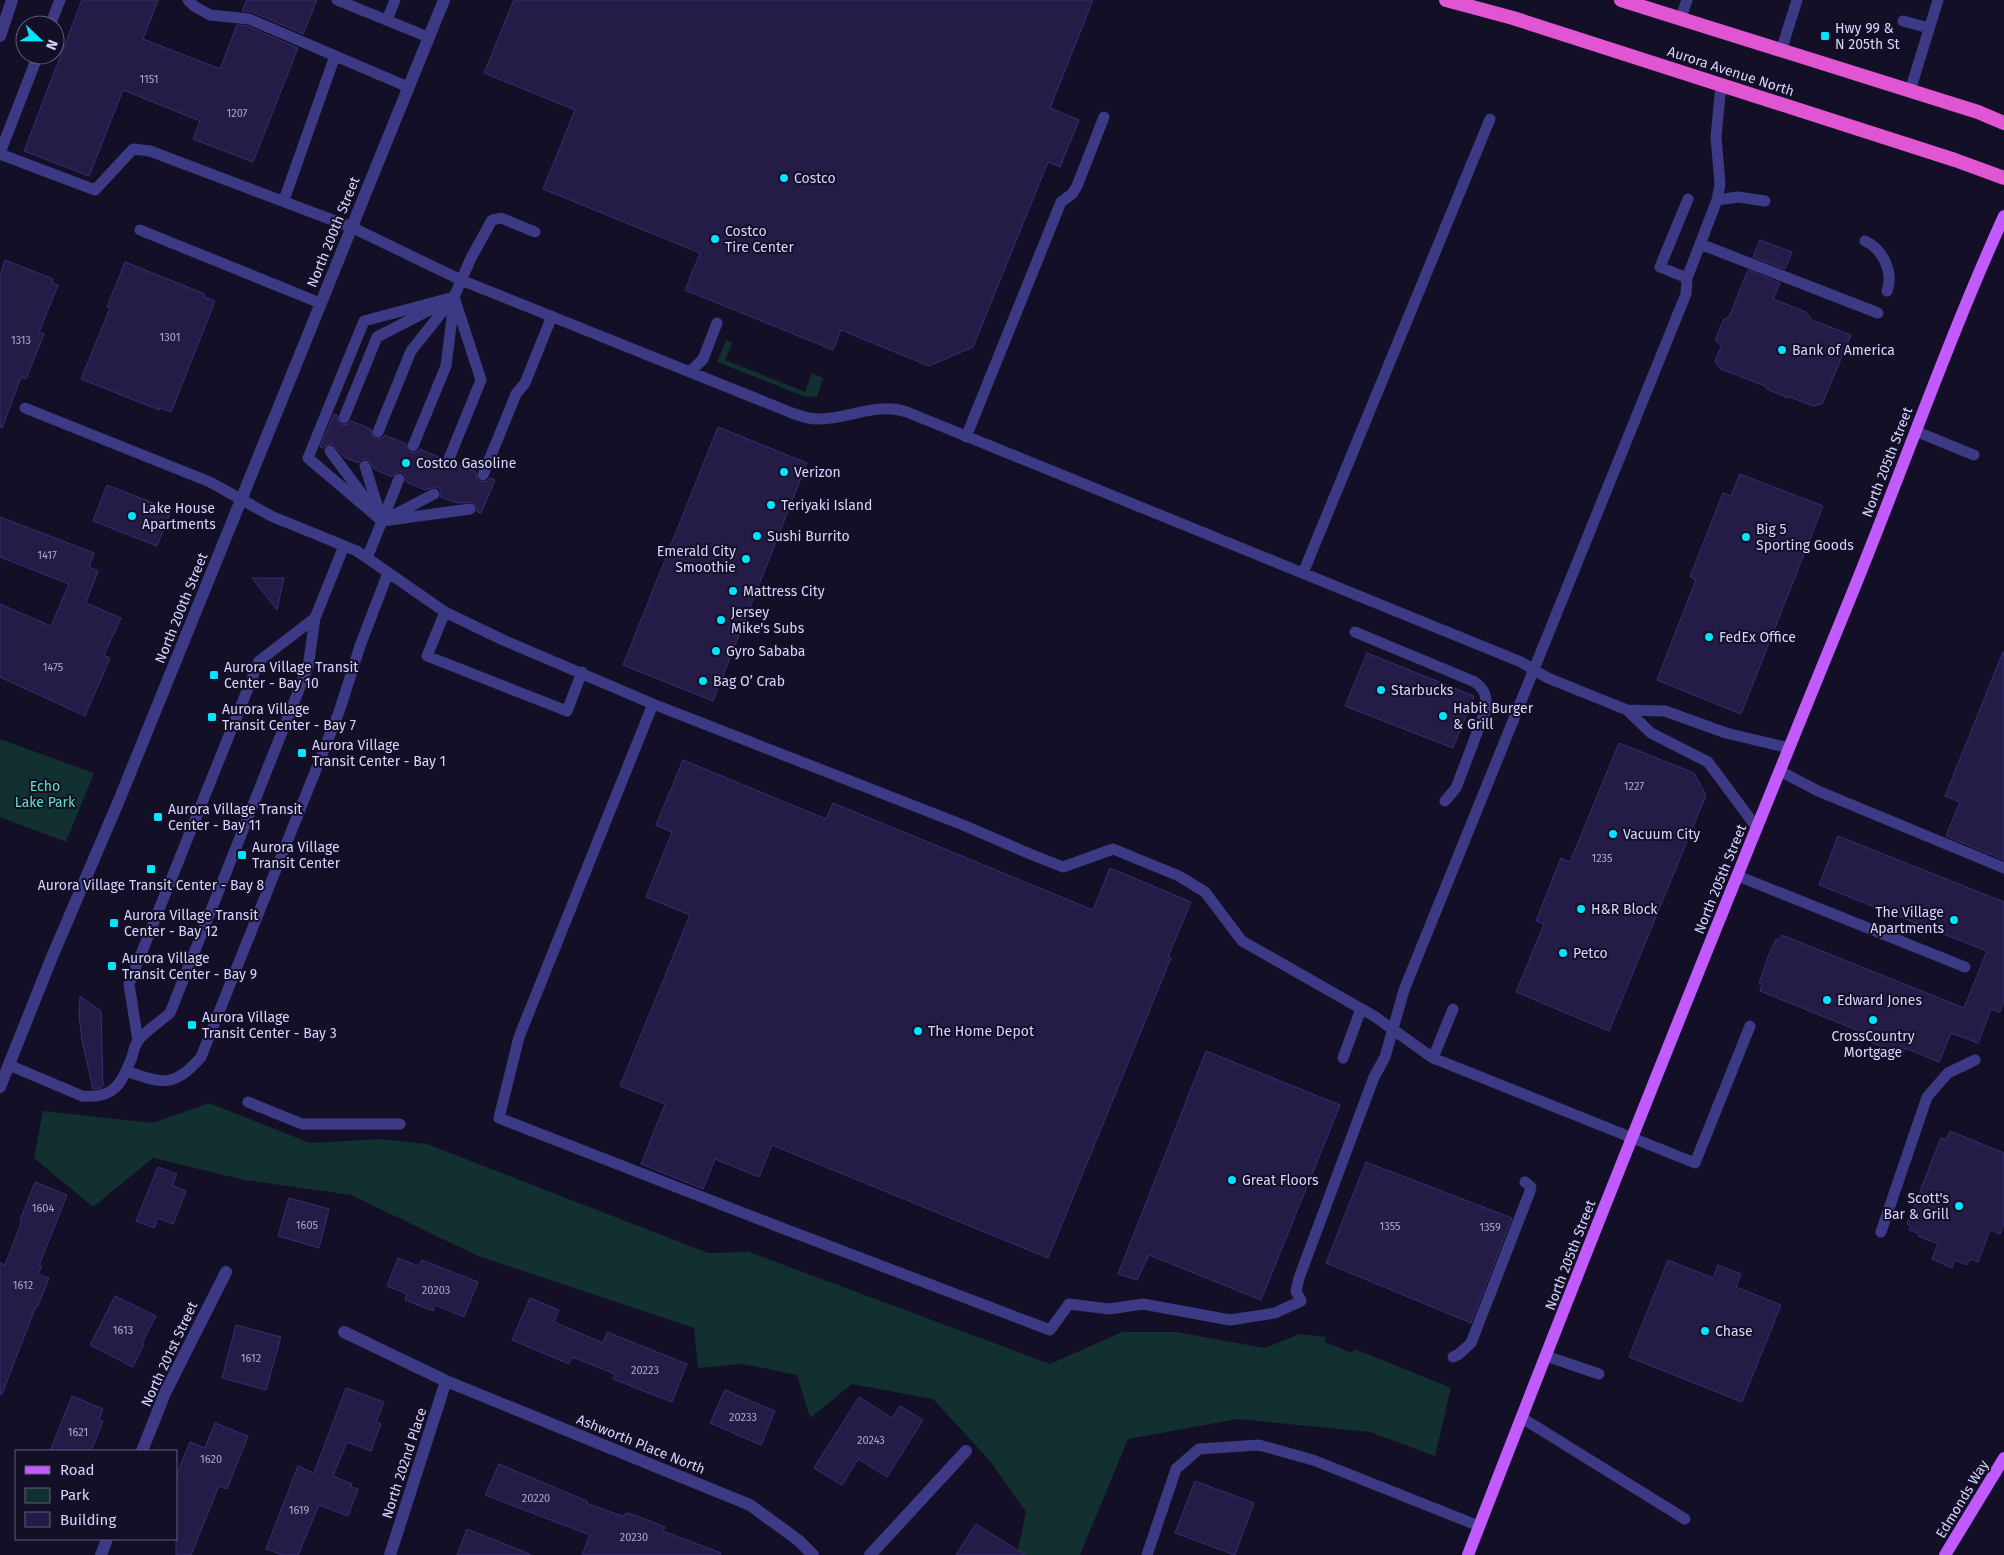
<svg xmlns="http://www.w3.org/2000/svg" width="2004" height="1555" viewBox="0 0 2004 1555" font-family="'Fira Sans',sans-serif">
	<style>
		.green { fill: #12302f }
		.building { fill: #241b47; stroke: #3b2d73 }
		.lines { fill: none; stroke-linecap: round; stroke-linejoin: round }
		.service { stroke: #3d3a85; stroke-width: 11 }
		.minor { stroke: #3d3a85; stroke-width: 12 }
		.tertiary { stroke: #3d3a85; stroke-width: 12 }
		.primary { stroke: #c25bff; stroke-width: 12 }
		.trunk { stroke: #e055d1; stroke-width: 14 }
		.poi-dot { fill: #00e5ff; stroke: #130f26; stroke-width: 2 }
		.labels { text-anchor: middle; stroke-width: 4; stroke-linejoin: round; paint-order: stroke }
		.number-label { font-size: 11px; fill: #aca6d1 }
		.poi-label { font-size: 14px; fill: #d9d4ff; stroke: #130f26; text-anchor: start }
		.street-label { font-size: 14px; fill: #d9d4ff; stroke: #130f26 }
		.park-label { font-size: 14px; fill: #5fe0c0; stroke: #130f26 }
	</style>
	<rect width="100%" height="100%" fill="#130f26"/>
	<path class="green" d="M726,340l6,3 -7,17 80,32 7,-19 11,5 -6,19 -14,-1 -86,-34z
		M0,739l94,34 -28,69 -66,-25z
		M209,1103l101,40 70,-4 47,5 281,109 41,-1 301,112 72,-32h54l89,16 35,-14 26,3 -1,5 27,11 3,-4 96,39 -16,68 -65,-24 -132,-13 -110,20 -48,116h-63l9,-43 -36,-51 -57,-62 -81,-15 -42,34 -13,-43 -54,-11 -45,4 -4,-40 -216,-72 -127,-61 -106,-15 -92,-22 -60,49 -59,-49 9,-47 110,12z"/>
	<path class="building" d="M82,0h76l-15,39 77,30 17,-44 10,1 51,22 -45,114 -60,-23 7,-18 -77,-31 -34,86 -65,-25z
		M247,0h70l-14,34 -51,-22 -10,-1z
		M514,0h579l-43,108 29,12 -19,47 -12,-5 -75,185 -44,19 -88,-36 -8,20 -148,-60 15,-37 -157,-64 32,-79 -91,-37z
		M1760,240l32,12 -7,17 -32,-12z
		M5,260l48,19 -1,4 6,2 -19,47 5,2 -18,45 -5,-2 -19,51 -2,-1v-152z
		M125,262l80,32 -1,3 11,4 -44,111 -11,-4 -1,2 -78,-31 29,-71 -3,-1z
		M1748,270l32,13 -7,16 33,13 6,8 39,15 -29,69 -9,2 -23,-9 -2,1 -21,-9 -2,-3 -44,-17 -6,-7 6,-16 -6,-6 9,-21 5,-2z
		M334,414l3,1 1,7 4,3 6,-1 3,-3 20,8 1,7 4,3 6,-1 3,-3 21,9 1,6 4,3 6,-1 3,-3 21,9 1,7 4,3 6,-1 3,-3 21,8 1,7 4,3 6,-1 3,-3 5,2 -14,33 -4,-1v-4l-4,-6 -16,1 -16,-6v-6l-3,-4h-4l-9,3 -19,-8v-5l-4,-5h-5l-5,5 -18,-8 -4,-8 -3,-2h-5l-4,4 -14,-6 -11,-13 -7,1 -3,3 -3,-1z
		M718,427l89,36 -94,238 -90,-36z
		M1740,474l83,32 -82,208 -84,-34 39,-100 -6,-3 33,-84 8,3z
		M107,485l64,25 -14,36 -64,-25z
		M0,517l94,36 -5,14 9,4 -12,32 35,15 -17,37 6,3 -25,58 -85,-39v-73l51,22 18,-42 -69,-27z
		M252,578h32l-7,32z
		M2003,652h1v208l-58,-24 14,-34 -15,-6z
		M1367,653l107,43 -21,52 -108,-42z
		M1619,743l75,30 12,22 -97,236 -93,-39 28,-68 -8,-3 25,-63 9,4z
		M683,760l143,59 7,-16 260,107 17,-42 81,34 -23,55 3,1 -123,300 -276,-113 -13,32 -44,-18 -12,30 -62,-25 24,-60 -45,-18 70,-171 -44,-18 26,-65 -16,-7z
		M1838,836l166,66v99l-4,11 -9,-3 -13,34 -27,-10 -12,29 -34,-14 -3,7 -40,-16 2,-6 -104,-42 2,-7 -3,-1 9,-26 8,-18 3,1 3,-5 182,73 23,-57 -168,-66z
		M80,996l21,15 2,75 -3,2 -7,1 -11,-49 -3,-25z
		M1206,1051l134,54 -79,195 -112,-45 -12,25 -19,-6z
		M1950,1131l54,22v70l-4,11 -10,-4 -12,32 -8,-3 -3,6 -12,-5 -3,8 -20,-9 6,-15 -20,-8 1,-2 -10,-4 2,-4 -4,-2 34,-86 5,2z
		M1366,1162l146,56 -41,105 -145,-60z
		M158,1167l19,7 -5,11 14,6 -13,33 -15,-6 -4,10 -18,-7z
		M35,1182l32,13 -28,70 3,1 -4,8 11,4 -11,28h-2l-34,88h-2v-131l5,2 17,-44 -2,-1z
		M289,1198l40,11 -10,39 -41,-12z
		M398,1258l21,8 3,-6 56,22 -14,35 -29,-12 -2,6 -28,-11 2,-6 -20,-8z
		M1668,1260l45,18 5,-13 23,9 -5,13 45,18 -39,97 -113,-45z
		M115,1296l41,20 -14,27 2,1 -11,23 -43,-22z
		M530,1298l29,12 -5,12 49,21 4,-11 80,32 -15,38 -59,-23 2,-5 -43,-17 -3,7 -57,-24z
		M236,1325l45,12 -15,53 -44,-12z
		M346,1388l38,14 -8,20 5,2 -10,27 -24,-9 -14,34 19,8 -1,3 7,2 -10,27 -29,-11 -21,50h-15l-17,-6 32,-83 16,7z
		M725,1390l50,21 -14,34 -51,-22z
		M72,1396l31,13 -4,10 4,2 -12,30h-41z
		M859,1397l33,21 8,-12 23,14 -36,57 -29,-18 -16,26 -28,-17z
		M215,1423l33,13 -21,53 -8,-3 -28,69h-15v-79l14,-34 15,6z
		M499,1464l88,37 -1,2 36,13 5,-3 10,3 28,11 -2,4 58,22 -1,2h-138l8,-20 -105,-40z
		M1195,1481l59,22 -19,52 -60,-22z
		M976,1524l49,31h-69z
		M467,1529l63,25v1h-73z"/>
	<g class="lines">
		<path class="service" d="M188,0l6,6 16,9 39,4 159,68
			M337,0l91,37
			M387,20l8,-20
			M1680,20l7,-20
			M1903,21l26,7
			M50,25l10,-25
			M1781,51l16,-51
			M1910,91l28,-91
			M0,153l38,-98
			M0,154l95,36 38,-41 17,2 201,76 110,53 331,133c8,3 17,6 26,6 31,0 58,-17 89,-7l614,250 27,16 79,32 38,1 61,22 63,15
			M284,200l51,-144
			M1717,200l21,-3 27,4
			M140,230l180,73
			M1865,241c18,8 29,32 22,50
			M1700,244l178,69
			M1687,278l-27,-11 28,-68
			M454,297l-90,24 -56,137 74,63 88,-12
			M690,372l13,-13 14,-36
			M25,408l185,74 61,34 86,35 88,61 58,28 150,64 310,121 67,29 33,13 50,-18 66,27 26,16 37,49 132,75 59,42 262,105 55,-137
			M344,418l33,-81 58,-30
			M1915,431l59,24
			M378,432l33,-81 43,-54 17,-39 21,-38 9,-2 34,14
			M966,437l95,-235 11,-8 5,-8 27,-69
			M413,446l33,-80 8,-65
			M330,451l40,54
			M448,461l33,-81 -27,-83
			M365,466l17,55 -15,37
			M483,475l33,-81 9,-11 27,-67
			M390,517l44,-23
			M382,521l17,-42
			M1303,573l187,-454
			M445,612l-18,44 140,55 15,-39
			M1355,632l120,50c10,8 12,14 11,27l-30,79 -11,13
			M653,704l-134,333 -20,81 275,107 276,105 19,-26 40,5 34,-5 87,16 45,-7 26,-12 -5,-10 3,-13 75,-201 11,-20 19,-67 282,-696 1,-16 30,-78 3,-16 -4,-47 5,-52
			M1627,710l24,23 57,29 49,66
			M1780,771l38,20 186,77
			M1738,876l227,91
			M138,1041l-9,-57 130,-323 56,-43
			M1343,1058l18,-49
			M1433,1058l20,-49
			M9,1065l73,31c33,3 39,-12 50,-39 1,-5 3,-11 5,-15 7,-10 24,-21 33,-29l138,-346 7,-49 29,-72
			M126,1071c35,12 48,18 75,-14l138,-345 21,-66 28,-73
			M248,1102l54,22h98
			M1881,1232l46,-135 21,-24 27,-13
			M1546,1356l53,18
			M1453,1357l6,-3 12,-11 58,-149 2,-7 -6,-5
			M1522,1418l163,101
			M1147,1555l29,-86 23,-20 60,-4 54,15 166,66"/>
		<path class="minor" d="M0,36l12,-36
			M344,1332l102,49 304,124 48,35 15,15
			M142,1451l23,-58 61,-121
			M101,1555l6,-16
			M390,1555l56,-174
			M870,1555l96,-104"/>
		<path class="tertiary" d="M0,1087l52,-130 68,-159 324,-798"/>
		<path class="primary" d="M1468,1555c123,-318 250,-634 379,-949 53,-129 99,-262 157,-390
			M1945,1555l59,-97"/>
		<path class="trunk" d="M1446,0l67,18 442,142 49,18
			M1621,0l357,112 26,11"/>
	</g>
	<g class="poi-dot">
		<rect x="1820" y="31" width="10" height="10" rx="2.5"/>
		<circle cx="784" cy="178" r="5"/>
		<circle cx="715" cy="239" r="5"/>
		<circle cx="1782" cy="350" r="5"/>
		<circle cx="406" cy="463" r="5"/>
		<circle cx="784" cy="472" r="5"/>
		<circle cx="771" cy="505" r="5"/>
		<circle cx="132" cy="516" r="5"/>
		<circle cx="757" cy="536" r="5"/>
		<circle cx="1746" cy="537" r="5"/>
		<circle cx="746" cy="559" r="5"/>
		<circle cx="733" cy="591" r="5"/>
		<circle cx="721" cy="620" r="5"/>
		<circle cx="1709" cy="637" r="5"/>
		<circle cx="716" cy="651" r="5"/>
		<rect x="209" y="670" width="10" height="10" rx="2.5"/>
		<circle cx="703" cy="681" r="5"/>
		<circle cx="1381" cy="690" r="5"/>
		<circle cx="1443" cy="716" r="5"/>
		<rect x="207" y="712" width="10" height="10" rx="2.5"/>
		<rect x="297" y="748" width="10" height="10" rx="2.5"/>
		<rect x="153" y="812" width="10" height="10" rx="2.5"/>
		<circle cx="1613" cy="834" r="5"/>
		<rect x="237" y="850" width="10" height="10" rx="2.5"/>
		<rect x="146" y="864" width="10" height="10" rx="2.5"/>
		<circle cx="1581" cy="909" r="5"/>
		<circle cx="1954" cy="920" r="5"/>
		<rect x="109" y="918" width="10" height="10" rx="2.5"/>
		<circle cx="1563" cy="953" r="5"/>
		<rect x="107" y="961" width="10" height="10" rx="2.5"/>
		<circle cx="1827" cy="1000" r="5"/>
		<circle cx="1873" cy="1020" r="5"/>
		<rect x="187" y="1020" width="10" height="10" rx="2.5"/>
		<circle cx="918" cy="1031" r="5"/>
		<circle cx="1232" cy="1180" r="5"/>
		<circle cx="1959" cy="1206" r="5"/>
		<circle cx="1705" cy="1331" r="5"/>
	</g>
	<g class="labels">
		<g class="number-label">
			<text x="149" y="83">1151</text>
			<text x="237" y="117">1207</text>
			<text x="170" y="341">1301</text>
			<text x="21" y="344">1313</text>
			<text x="47" y="559">1417</text>
			<text x="53" y="671">1475</text>
			<text x="1634" y="790">1227</text>
			<text x="1602" y="862">1235</text>
			<text x="43" y="1212">1604</text>
			<text x="307" y="1229">1605</text>
			<text x="1390" y="1230">1355</text>
			<text x="1490" y="1231">1359</text>
			<text x="23" y="1289">1612</text>
			<text x="436" y="1294">20203</text>
			<text x="123" y="1334">1613</text>
			<text x="251" y="1362">1612</text>
			<text x="645" y="1374">20223</text>
			<text x="743" y="1421">20233</text>
			<text x="78" y="1436">1621</text>
			<text x="871" y="1444">20243</text>
			<text x="211" y="1463">1620</text>
			<text x="536" y="1502">20220</text>
			<text x="299" y="1514">1619</text>
			<text x="634" y="1541">20230</text>
		</g>
		<g class="poi-label">
			<text x="1835" y="33">Hwy 99 &amp;<tspan x="1835" dy="16">N 205th St</tspan></text>
			<text x="794" y="183">Costco</text>
			<text x="725" y="236">Costco<tspan x="725" dy="16">Tire Center</tspan></text>
			<text x="1792" y="355">Bank of America</text>
			<text x="416" y="468">Costco Gasoline</text>
			<text x="794" y="477">Verizon</text>
			<text x="781" y="510">Teriyaki Island</text>
			<text x="142" y="513">Lake House<tspan x="142" dy="16">Apartments</tspan></text>
			<text x="1756" y="534">Big 5<tspan x="1756" dy="16">Sporting Goods</tspan></text>
			<text x="767" y="541">Sushi Burrito</text>
			<text x="736" y="556" text-anchor="end">Emerald City<tspan x="736" dy="16">Smoothie</tspan></text>
			<text x="743" y="596">Mattress City</text>
			<text x="731" y="617">Jersey<tspan x="731" dy="16">Mike's Subs</tspan></text>
			<text x="1719" y="642">FedEx Office</text>
			<text x="726" y="656">Gyro Sababa</text>
			<text x="224" y="672">Aurora Village Transit<tspan x="224" dy="16">Center - Bay 10</tspan></text>
			<text x="713" y="686">Bag O’ Crab</text>
			<text x="1391" y="695">Starbucks</text>
			<text x="1453" y="713">Habit Burger<tspan x="1453" dy="16">&amp; Grill</tspan></text>
			<text x="222" y="714">Aurora Village<tspan x="222" dy="16">Transit Center - Bay 7</tspan></text>
			<text x="312" y="750">Aurora Village<tspan x="312" dy="16">Transit Center - Bay 1</tspan></text>
			<text x="168" y="814">Aurora Village Transit<tspan x="168" dy="16">Center - Bay 11</tspan></text>
			<text x="1623" y="839">Vacuum City</text>
			<text x="252" y="852">Aurora Village<tspan x="252" dy="16">Transit Center</tspan></text>
			<text x="151" y="890" text-anchor="middle">Aurora Village Transit Center - Bay 8</text>
			<text x="1591" y="914">H&amp;R Block</text>
			<text x="1944" y="917" text-anchor="end">The Village<tspan x="1944" dy="16">Apartments</tspan></text>
			<text x="124" y="920">Aurora Village Transit<tspan x="124" dy="16">Center - Bay 12</tspan></text>
			<text x="1573" y="958">Petco</text>
			<text x="122" y="963">Aurora Village<tspan x="122" dy="16">Transit Center - Bay 9</tspan></text>
			<text x="1837" y="1005">Edward Jones</text>
			<text x="202" y="1022">Aurora Village<tspan x="202" dy="16">Transit Center - Bay 3</tspan></text>
			<text x="928" y="1036">The Home Depot</text>
			<text x="1873" y="1041" text-anchor="middle">CrossCountry<tspan x="1873" dy="16">Mortgage</tspan></text>
			<text x="1242" y="1185">Great Floors</text>
			<text x="1949" y="1203" text-anchor="end">Scott's<tspan x="1949" dy="16">Bar &amp; Grill</tspan></text>
			<text x="1715" y="1336">Chase</text>
		</g>
		<g class="street-label">
			<text transform="translate(1731 71) rotate(18)" y="5">Aurora Avenue North</text>
			<text transform="translate(333 232) rotate(-68)" y="5">North 200th Street</text>
			<text transform="translate(1887 462) rotate(-69)" y="5">North 205th Street</text>
			<text transform="translate(181 608) rotate(-68)" y="5">North 200th Street</text>
			<text transform="translate(1720 879) rotate(-68)" y="5">North 205th Street</text>
			<text transform="translate(1570 1255) rotate(-69)" y="5">North 205th Street</text>
			<text transform="translate(169 1354) rotate(-65)" y="5">North 201st Street</text>
			<text transform="translate(641 1444) rotate(22)" y="5">Ashworth Place North</text>
			<text transform="translate(404 1463) rotate(-72)" y="5">North 202nd Place</text>
			<text transform="translate(1962 1499) rotate(-59)" y="5">Edmonds Way</text>
		</g>
		<g class="park-label">
			<text x="45" y="791">Echo<tspan x="45" dy="16">Lake Park</tspan></text>
		</g>
	</g>
	<rect x="15" y="1450" width="162" height="90" fill="#130f26" stroke="#625e7d"/>
	<rect x="25" y="1466" width="25" height="8" fill="#c25bff" stroke="#625e7d"/>
	<text x="60" y="1475" font-size="15" fill="#d9d4ff">Road</text>
	<rect x="25" y="1488" width="25" height="15" fill="#12302f" stroke="#625e7d"/>
	<text x="60" y="1500" font-size="15" fill="#d9d4ff">Park</text>
	<rect x="25" y="1512" width="25" height="15" fill="#241b47" stroke="#625e7d"/>
	<text x="60" y="1525" font-size="15" fill="#d9d4ff">Building</text>
	<g transform="translate(40 40) rotate(112)"><circle r="24" fill="#130f26" stroke="#625e7d"/>
	<path d="M0-4L9 19L0 12L-9 19Z" fill="#00e5ff"/>
	<text y="-8" font-size="14" font-weight="bold" text-anchor="middle" fill="#d9d4ff">N</text>
	</g>
</svg>
